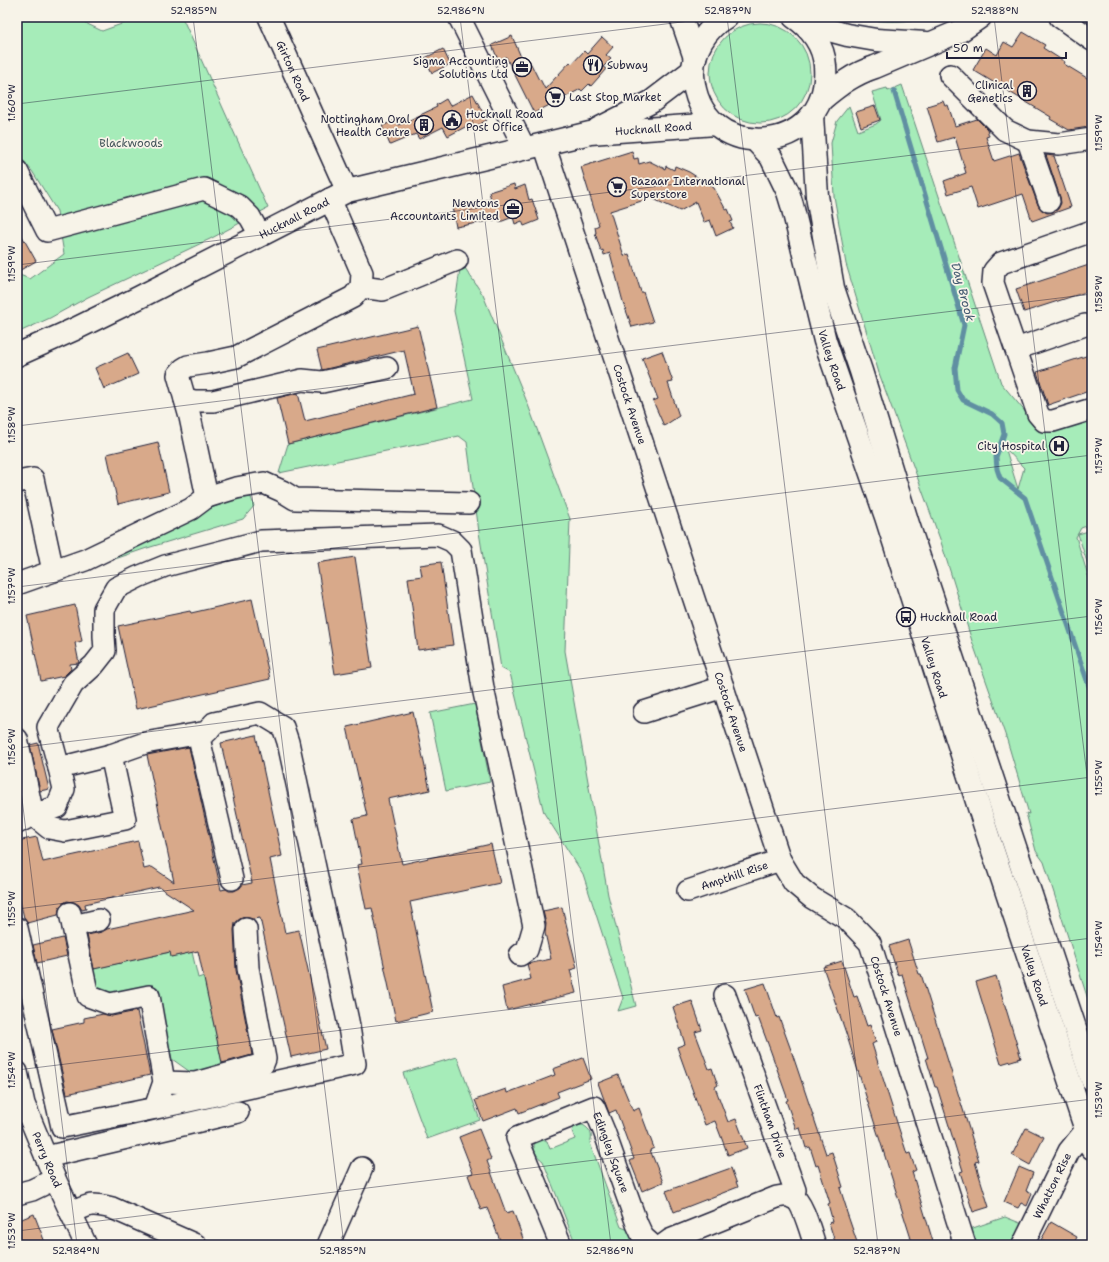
<svg xmlns="http://www.w3.org/2000/svg" width="1109" height="1262" viewBox="0 0 1109 1262" font-family="'Shantell Sans',sans-serif">
	<style>
		.green { fill: #a6ecb9; stroke: #64877a; fill-rule: evenodd }
		.lines { fill: none; stroke-linecap: round; stroke-linejoin: round }
		.stream { stroke: #608fa2; stroke-width: 5 }
		.building { fill: #d8a98a; stroke: #22223b }
		.minor-casing { stroke: #22223b; stroke-width: 24 }
		.major-casing { stroke: #22223b; stroke-width: 25 }
		.highway-casing { stroke: #22223b; stroke-width: 25 }
		.minor { stroke: #f7f3e8; stroke-width: 21 }
		.major { stroke: #f7f3e8; stroke-width: 22 }
		.highway { stroke: #f7f3e8; stroke-width: 22 }
		.ticks { fill: none; stroke: #22223b; stroke-width: 1; stroke-opacity: 0.45 }
		.labels { text-anchor: middle; stroke-width: 3.5; stroke-linejoin: round; paint-order: stroke }
		.poi-label { font-size: 11px; fill: #22223b; stroke: #f7f3e8; text-anchor: end }
		.street-label { font-size: 11px; fill: #22223b; stroke: #f7f3e8 }
		.park-label { font-size: 11px; fill: #43545a; stroke: #f7f3e8 }
		.water-label { font-size: 12px; font-style: italic; fill: #41586f; stroke: #f7f3e8 }
		.neatline { fill: none; stroke: #22223b; stroke-width: 1.5 }
		.ticks-label { font-size: 10px; text-anchor: middle; fill: #22223b }
	</style>
	<rect width="100%" height="100%" fill="#f7f3e8"/>
	<filter id="ink" filterUnits="userSpaceOnUse"><feTurbulence type="fractalNoise" baseFrequency=".025" numOctaves="2"/><feDisplacementMap in="SourceGraphic" scale="8" xChannelSelector="R" yChannelSelector="G"/><feConvolveMatrix kernelMatrix="1 2 1 2 8 2 1 2 1" color-interpolation-filters="sRGB"/></filter>
	<g filter="url(#ink)">
		<path class="green" d="M17,17h56l29,14 39,-14h41l86,191 -58,31 -122,58 -38,21 -33,15v-59l13,5 34,-25 -7,-43 -25,-40 -15,-17z
			M847,17h76c-22,8 -53,3 -76,0z
			M710 73a50 50 0 1 1 100 0a50 50 0 1 1-100 0Z
			M902,85l99,298 32,38 59,-5v108l-11,4 -5,9 16,51v424l-48,-150 -8,-11 -10,-38 3,1 -22,-74 -35,-99 -32,-102 -61,-166 -33,-109 -12,-68 -3,-53 6,-22 12,-15 9,25 18,-7 5,-4 -9,-28 15,-4 1,3zM1006,449l18,19 -6,21 -12,-39z
			M461,262l22,33 44,107 43,117 -5,132 43,244 28,111 -18,5 5,-13 -40,-124 -39,-61 -34,-140 -9,-5 -22,-136 -12,-90 -8,-6 -180,37 9,-29 185,-45 -19,-88z
			M251,497l3,9 -11,13 -99,30 -29,10 -4,-9 110,-46 4,-3z
			M1092,530v48l-14,-44z
			M475,704l15,78 -44,9 -16,-78z
			M170,952h22l6,26 6,-2 19,91 -30,7 -21,-15 -17,-72 -46,10 -14,-13 -3,-15z
			M457,1057l23,63 -53,19 -24,-66z
			M578,1125h5c8,5 10,10 7,18l31,84 8,3 9,15h-62l-33,-84c-7,-5 -11,-12 -8,-20l8,-2 4,2 3,8 25,-10 -3,-8 2,-4z
			M1005,1217l20,8 -11,20h-38l-6,-16z"/>
		<g class="lines">
			<path class="stream" d="M894,91l70,234 -9,43 2,22 6,10 29,14 10,9 2,11 -8,23 1,12 3,9 25,20 67,197"/>
		</g>
		<path class="building" d="M1023,32l22,13 -2,3 22,14 -1,2 28,17v42l-3,4 -20,3 -19,-11 1,-2 -78,-47 13,-22 11,7 7,-13 9,5z
			M512,36l9,21 4,6 4,-3 10,20 1,-1 5,10 25,-27 2,2 12,-13 3,3 15,-17 11,10 -7,8 5,4 -8,8 3,2 -15,17 -2,-2 -7,7 -2,-2 -3,2 -43,22 -28,-56 -8,3 -6,-15z
			M443,49l7,15 -18,9 -7,-15z
			M473,94l14,26 -17,10 -3,-4 -19,10 -5,-9 -24,12 -3,-5 -26,11 -8,-19 14,-6 3,5 38,-18 -1,-2 10,-6 4,7z
			M943,101l2,5 3,-1 7,21 22,-7 10,10 2,7 -3,1 8,24 25,-8 19,52 4,5 5,3 6,-1 5,-3 3,-6 -1,-6 -14,-42 8,1 17,51 -39,14 -9,-27 -45,15 -7,-22 -23,7 -4,-13 22,-8 -11,-36 -17,5 -11,-36z
			M875,106l5,14 -19,7 -5,-15z
			M632,151l2,8 4,-1 1,6 10,-3 16,8 1,-3 8,4 1,-4 14,6 25,16 12,22 2,-1 5,12 -3,1 3,6 -17,8 -6,-16 -6,2 -8,-20 -16,9 -29,-13 -41,13 14,45 5,-2 12,38h2l10,30 -21,5 -9,-25 -13,-49 -6,2 -1,-5 -2,1 -6,-18h1l-1,-6 4,-2 -18,-58z
			M514,184l1,5 10,-4 4,15 3,-1 7,21 -15,6 -2,-5 -7,3 -2,-7 -13,5 -1,-3 -43,8 -4,-20 39,-8 -2,-7z
			M17,227l19,34 -19,11z
			M1092,264v26l-68,22 -8,-23z
			M418,326l19,81 -149,37 -11,-46 21,-5 7,28 109,-27 -10,-44 -82,20 -5,-20z
			M662,351l11,31 -5,1 11,33 -15,10 -11,-25 5,-2 -16,-41z
			M128,353l10,21 -34,15 -9,-21z
			M1092,354v36l-44,15 -11,-33z
			M158,442l11,50 -51,12 -11,-50z
			M355,557l17,111 -37,6 -18,-111z
			M441,562l12,83 -35,5 -10,-72 14,-2 -2,-11z
			M252,599l18,80 -134,30 -18,-83 72,-15 1,2z
			M75,605l7,36 -7,2 4,20 -9,1 1,5 -7,7 -23,5 -14,-65z
			M413,712l17,78 -42,9 14,65 89,-20 9,39 -90,19 23,110 -37,9 -24,-113 -6,1 -9,-44 5,-1 -9,-45 14,-3 -20,-89z
			M256,735l26,121 -12,3 15,74 14,-3 27,119 -35,8 -31,-139 -7,1 -8,-2 -5,2 -5,4 -1,7 2,40 16,85 -30,8 -24,-112 -27,6 -1,-5 -76,17 -7,-34 15,-3 5,-3 87,-19 -35,-23 -74,17 1,5 -4,1 -3,-5 -5,-3 -7,-1 -5,3 -3,5 -1,6 -31,8 -3,-5 -7,-30v-47l20,-4 6,25 95,-21 6,28 8,-2 22,15 -27,-127 42,-8 32,143 5,-1 3,2h5l6,-3 2,-3 10,-2 -31,-140z
			M38,743l11,46 -9,2 -10,-46z
			M562,907l15,61 -7,2 6,23 -69,17 -5,-23 29,-8 -4,-15 24,-5 -6,-26 1,-9 -3,-13z
			M63,938l4,18 -30,7 -4,-18z
			M908,940l11,34h2l58,187 -4,1 14,45 -16,5 -13,-40 3,-1 -26,-84h-2l-9,-29h2l-9,-29 -17,-55 -4,1 -9,-29z
			M842,961l12,36 3,-1 10,30 3,-1 6,17 -4,2 35,110 3,-1 3,9 3,8 -4,2 22,73h-21l-67,-212 -23,-66z
			M996,976l25,82 -20,6 -25,-82z
			M765,983l12,35 2,-1 12,33 35,104 6,-2 11,35 -3,1 7,22h-1l12,35h-22l-7,-22 4,-1 -5,-18 2,-1 -12,-38 -2,1 -6,-19 -4,1 -6,-20 -4,1 -10,-28 2,-1 -17,-48 -13,-35 -3,1 -10,-29z
			M692,1001l10,29 -7,2 14,37 3,-1 3,9 3,8 -3,2 13,35 8,-3 11,29 -19,7 -13,-34 -10,4 -28,-78 8,-3 -12,-37z
			M137,1011l13,64 -83,19 -15,-65 32,-7v-4l19,-4 9,2z
			M583,1058l8,21 -34,13 2,5 -40,16 -2,-5 -34,13 -8,-21 31,-11 1,4 35,-13 13,-5 -2,-6z
			M618,1075l15,36 6,-3 15,40 -4,2 13,32 -21,9 -12,-30 4,-2 -18,-49 -7,3 -11,-30z
			M1026,1128l18,9 -14,28 -18,-10z
			M479,1129l12,30 -4,2 19,52 7,-2 11,30 -11,4h-11l-15,-37 -6,2 -13,-35 5,-2 -14,-36z
			M1019,1167l14,6 -7,18 6,3 -5,12 -6,-3 -3,5 -14,-6z
			M731,1168l7,19 -64,25 -8,-21z
			M34,1214l12,31h-29v-24z
			M1051,1222l26,15 -4,8h-23l-9,-5z"/>
		<g class="lines">
			<g class="minor-casing">
				<g id="minor">
					<path id="s1" d="M269,17l78,174"/>
					<path d="M459,17l66,132"/>
					<path d="M1060,17l32,23"/>
					<path d="M950,75l55,55 23,11 31,3 33,-5"/>
					<path d="M1028,141l21,60"/>
					<path id="s2" d="M544,144l236,716 14,23 18,15 35,21 23,24 95,302"/>
					<path d="M17,171l30,60 157,-42 35,17 11,11 10,18"/>
					<path d="M1092,231l-91,32 -7,8 -1,12 45,131 6,7h9l39,-12"/>
					<path d="M361,287l22,3 74,-30"/>
					<path d="M1016,349l69,-24"/>
					<path d="M185,399l10,2h18l89,-21 20,2 65,-14"/>
					<path d="M17,482l16,-3 20,92"/>
					<path d="M207,497l-17,-80 -12,-42 5,-6 5,-3 20,-3 28,-6 117,-60 8,-10 1,-14 -32,-74"/>
					<path d="M17,584l68,-24 106,-51 16,-12 29,-9 28,-5 18,8 13,8 174,4"/>
					<path d="M644,712l79,-25"/>
					<path d="M198,734l34,145"/>
					<path d="M17,739l16,76 -16,8"/>
					<path d="M111,755l14,64 -60,12 -16,-3 -16,-13 24,-8 7,-18 -5,-21z"/>
					<path d="M59,768l-11,-41 25,-43 21,-19 11,-14 -1,-15v-27l12,-21 22,-11 27,-11 96,-25 177,-6 14,6 9,9 22,138 51,238 -7,24 -7,5"/>
					<path id="s3" d="M688,891l92,-31"/>
					<path d="M70,913l18,83 22,8 39,-8 15,86 -9,26"/>
					<path d="M73,926l26,-6"/>
					<path d="M17,928l45,199 109,-22 184,-41 -7,-43 -60,-279 -5,-15 -23,-14 -46,10 -7,9 -62,11 -34,12"/>
					<path id="s4" d="M725,995l70,195 -2,8"/>
					<path id="s5" d="M17,1072l7,32 31,75 31,66"/>
					<path d="M164,1082l31,1 68,-19 2,-5 -17,-91 -2,-39"/>
					<path d="M46,1157l192,-45"/>
					<path d="M17,1194l15,-4 23,-11"/>
					<path d="M71,1213c19,-9 20,-10 41,-5l84,37"/>
					<path d="M328,1245l34,-77"/>
					<path id="s6" d="M561,1245l-44,-107 77,-31 10,24 33,93 6,13 9,8"/>
					<path d="M663,1245l7,-5 107,-43c5,-1 11,-2 16,0 10,5 18,37 22,48"/>
					<path id="s7" d="M1023,1245l46,-94 17,-21"/>
				</g>
			</g>
			<g class="major-casing">
				<g id="major">
					<path d="M803,23l44,12 29,5 50,3"/>
					<path d="M821,100c17,-14 32,-26 54,-33l85,-36 20,-14"/>
					<path d="M598,129l53,-27 42,-32"/>
					<path id="s8" d="M17,355l58,-26 63,-31 209,-107 243,-58 126,-9"/>
				</g>
			</g>
			<g class="highway-casing">
				<g id="highway">
					<path d="M681,17l14,41"/>
					<path d="M726,17c-20,11 -34,35 -33,58 5,91 139,84 132,-9 -1,-20 -14,-38 -31,-49"/>
					<path d="M812,115l5,81 16,92 28,83 47,153 184,555"/>
					<path id="s9" d="M755,140l16,17 17,35 4,13 33,136 61,176 104,325 102,306"/>
				</g>
			</g>
			<use href="#minor" class="minor"/>
			<use href="#major" class="major"/>
			<use href="#highway" class="highway"/>
		</g>
	</g>
	<path class="ticks" d="M193,17l151,1228M460,17l151,1228M727,17l151,1228M994,17l98,799M17,104l705,-87M17,265l1075,-132M17,426l1075,-132M17,587l1075,-132M17,748l1075,-132M17,758l60,487M17,909l1075,-132M17,1070l1075,-132M17,1231l1075,-132"/>
	<defs>
		<g id="restaurant-ring" transform="scale(1)"><circle r="9.5" fill="#f7f3e8" stroke="#22223b" stroke-width="1.5"/><path d="M-5-6h1v4h1v-4h1v4h1v-4h1v5L-1.5 .5V6h-2V.5L-5-1ZM5-6V6H3V1.5H1.5Q1.5-4 5-6Z" fill="#22223b"/></g>
		<g id="office-ring" transform="scale(1)"><circle r="9.5" fill="#f7f3e8" stroke="#22223b" stroke-width="1.5"/><path d="M-6-3h4V-5.5h4V-3h4V5H-6ZM-1-4.5V-3h2v-1.5ZM-6 0V1H6V0Z" fill="#22223b"/></g>
		<g id="building-ring" transform="scale(1)"><circle r="9.5" fill="#f7f3e8" stroke="#22223b" stroke-width="1.5"/><path d="M-4-6H4V6H1V3H-1V6H-4ZM-2.5-4.3h1.7v1.8h-1.7ZM.8-4.3h1.7v1.8H.8ZM-2.5-1h1.7V.8h-1.7ZM.8-1h1.7V.8H.8Z" fill="#22223b"/></g>
		<g id="supermarket-ring" transform="scale(1)"><circle r="9.5" fill="#f7f3e8" stroke="#22223b" stroke-width="1.5"/><path d="M-6-5.5h2.5l.6 2H6L4.5 2H-2.5L-4.4-4H-6ZM-1.5 3.2a1.3 1.3 0 1 0 .1 0ZM3 3.2a1.3 1.3 0 1 0 .1 0Z" fill="#22223b"/></g>
		<g id="civic-ring" transform="scale(1)"><circle r="9.5" fill="#f7f3e8" stroke="#22223b" stroke-width="1.5"/><path d="M-.6-6.5H3V-4.5H.6V-3L4-1V1h2V6H-6V1h2V-1L-.6-3ZM-1.2 2.5V6h2.4V2.5Z" fill="#22223b"/></g>
		<g id="hospital-ring" transform="scale(1)"><circle r="9.5" fill="#f7f3e8" stroke="#22223b" stroke-width="1.5"/><path d="M-5-5h3v3.5h4V-5h3V5h-3V1.5h-4V5h-3Z" fill="#22223b"/></g>
		<g id="bus-ring" transform="scale(1)"><circle r="9.5" fill="#f7f3e8" stroke="#22223b" stroke-width="1.5"/><path d="M-5-6H5V4H4V6H2V4H-2V6H-4V4H-5ZM-3.5-4V0h7V-4ZM-3.5 1.2v1.5H-2V1.2ZM2 1.2v1.5H3.5V1.2Z" fill="#22223b"/></g>
	</defs>
	<g fill-rule="evenodd">
		<use href="#restaurant-ring" x="593" y="65"/>
		<use href="#office-ring" x="522" y="67"/>
		<use href="#building-ring" x="1027" y="91"/>
		<use href="#supermarket-ring" x="555" y="97"/>
		<use href="#civic-ring" x="452" y="120"/>
		<use href="#building-ring" x="424" y="125"/>
		<use href="#supermarket-ring" x="617" y="187"/>
		<use href="#office-ring" x="513" y="209"/>
		<use href="#hospital-ring" x="1059" y="446"/>
		<use href="#bus-ring" x="906" y="617"/>
	</g>
	<g class="labels">
		<g class="poi-label">
			<text x="508" y="65">Sigma Accounting<tspan x="508" dy="13">Solutions Ltd</tspan></text>
			<text x="607" y="69" text-anchor="start">Subway</text>
			<text x="1013" y="89">Clinical<tspan x="1013" dy="13">Genetics</tspan></text>
			<text x="569" y="101" text-anchor="start">Last Stop Market</text>
			<text x="466" y="118" text-anchor="start">Hucknall Road<tspan x="466" dy="13">Post Office</tspan></text>
			<text x="410" y="123">Nottingham Oral<tspan x="410" dy="13">Health Centre</tspan></text>
			<text x="631" y="185" text-anchor="start">Bazaar International<tspan x="631" dy="13">Superstore</tspan></text>
			<text x="499" y="207">Newtons<tspan x="499" dy="13">Accountants Limited</tspan></text>
			<text x="1045" y="450">City Hospital</text>
			<text x="920" y="621" text-anchor="start">Hucknall Road</text>
		</g>
		<g class="street-label">
			<text dy="4" stroke="none"><textPath href="#s1" startOffset="59">Girton Road</textPath></text>
			<text dy="4" stroke="none"><textPath href="#s8" startOffset="682">Hucknall Road</textPath></text>
			<text dy="4" stroke="none"><textPath href="#s8" startOffset="309">Hucknall Road</textPath></text>
			<text dy="4" stroke="none"><textPath href="#s9" startOffset="236">Valley Road</textPath></text>
			<text dy="4" stroke="none"><textPath href="#s2" startOffset="274">Costock Avenue</textPath></text>
			<text dy="4" stroke="none"><textPath href="#s9" startOffset="560">Valley Road</textPath></text>
			<text dy="4" stroke="none"><textPath href="#s2" startOffset="598">Costock Avenue</textPath></text>
			<text dy="4" stroke="none"><textPath href="#s3" startOffset="49">Ampthill Rise</textPath></text>
			<text dy="4" stroke="none"><textPath href="#s9" startOffset="884">Valley Road</textPath></text>
			<text dy="4" stroke="none"><textPath href="#s2" startOffset="934">Costock Avenue</textPath></text>
			<text dy="4" stroke="none"><textPath href="#s4" startOffset="134">Flintham Drive</textPath></text>
			<text dy="4" stroke="none"><textPath href="#s6" startOffset="247">Edingley Square</textPath></text>
			<text dy="4" stroke="none"><textPath href="#s5" startOffset="93">Perry Road</textPath></text>
			<text dy="4" stroke="none"><textPath href="#s7" startOffset="66">Whatton Rise</textPath></text>
		</g>
		<g class="park-label">
			<text x="131" y="147">Blackwoods</text>
		</g>
		<g class="water-label">
			<text transform="translate(963 292) rotate(75)" y="4">Day Brook</text>
		</g>
	</g>
	<rect width="1109" height="1262" fill="none" stroke="#f7f3e8" stroke-width="44"/>
	<path d="M947 52v6h119v-6" fill="none" stroke="#22223b" stroke-width="2"/>
	<text x="953" y="52" font-size="12" fill="#22223b" stroke="#f7f3e8" stroke-width="3" paint-order="stroke">50 m</text>
	<rect x="22" y="22" width="1065" height="1218" class="neatline"/>
	<g class="ticks-label">
		<text x="194" y="14">52.985°N</text>
		<text x="461" y="14">52.986°N</text>
		<text x="728" y="14">52.987°N</text>
		<text x="995" y="14">52.988°N</text>
		<text transform="translate(11 103) rotate(-90)" y="4">1.160°W</text>
		<text transform="translate(1098 133) rotate(-90)" y="4">1.159°W</text>
		<text transform="translate(11 264) rotate(-90)" y="4">1.159°W</text>
		<text transform="translate(1098 294) rotate(-90)" y="4">1.158°W</text>
		<text transform="translate(11 425) rotate(-90)" y="4">1.158°W</text>
		<text transform="translate(1098 456) rotate(-90)" y="4">1.157°W</text>
		<text transform="translate(11 586) rotate(-90)" y="4">1.157°W</text>
		<text transform="translate(1098 617) rotate(-90)" y="4">1.156°W</text>
		<text transform="translate(11 747) rotate(-90)" y="4">1.156°W</text>
		<text transform="translate(1098 778) rotate(-90)" y="4">1.155°W</text>
		<text transform="translate(11 909) rotate(-90)" y="4">1.155°W</text>
		<text transform="translate(1098 939) rotate(-90)" y="4">1.154°W</text>
		<text transform="translate(11 1070) rotate(-90)" y="4">1.154°W</text>
		<text transform="translate(1098 1100) rotate(-90)" y="4">1.153°W</text>
		<text transform="translate(11 1231) rotate(-90)" y="4">1.153°W</text>
		<text x="76" y="1254">52.984°N</text>
		<text x="343" y="1254">52.985°N</text>
		<text x="610" y="1254">52.986°N</text>
		<text x="877" y="1254">52.987°N</text>
	</g>
</svg>
